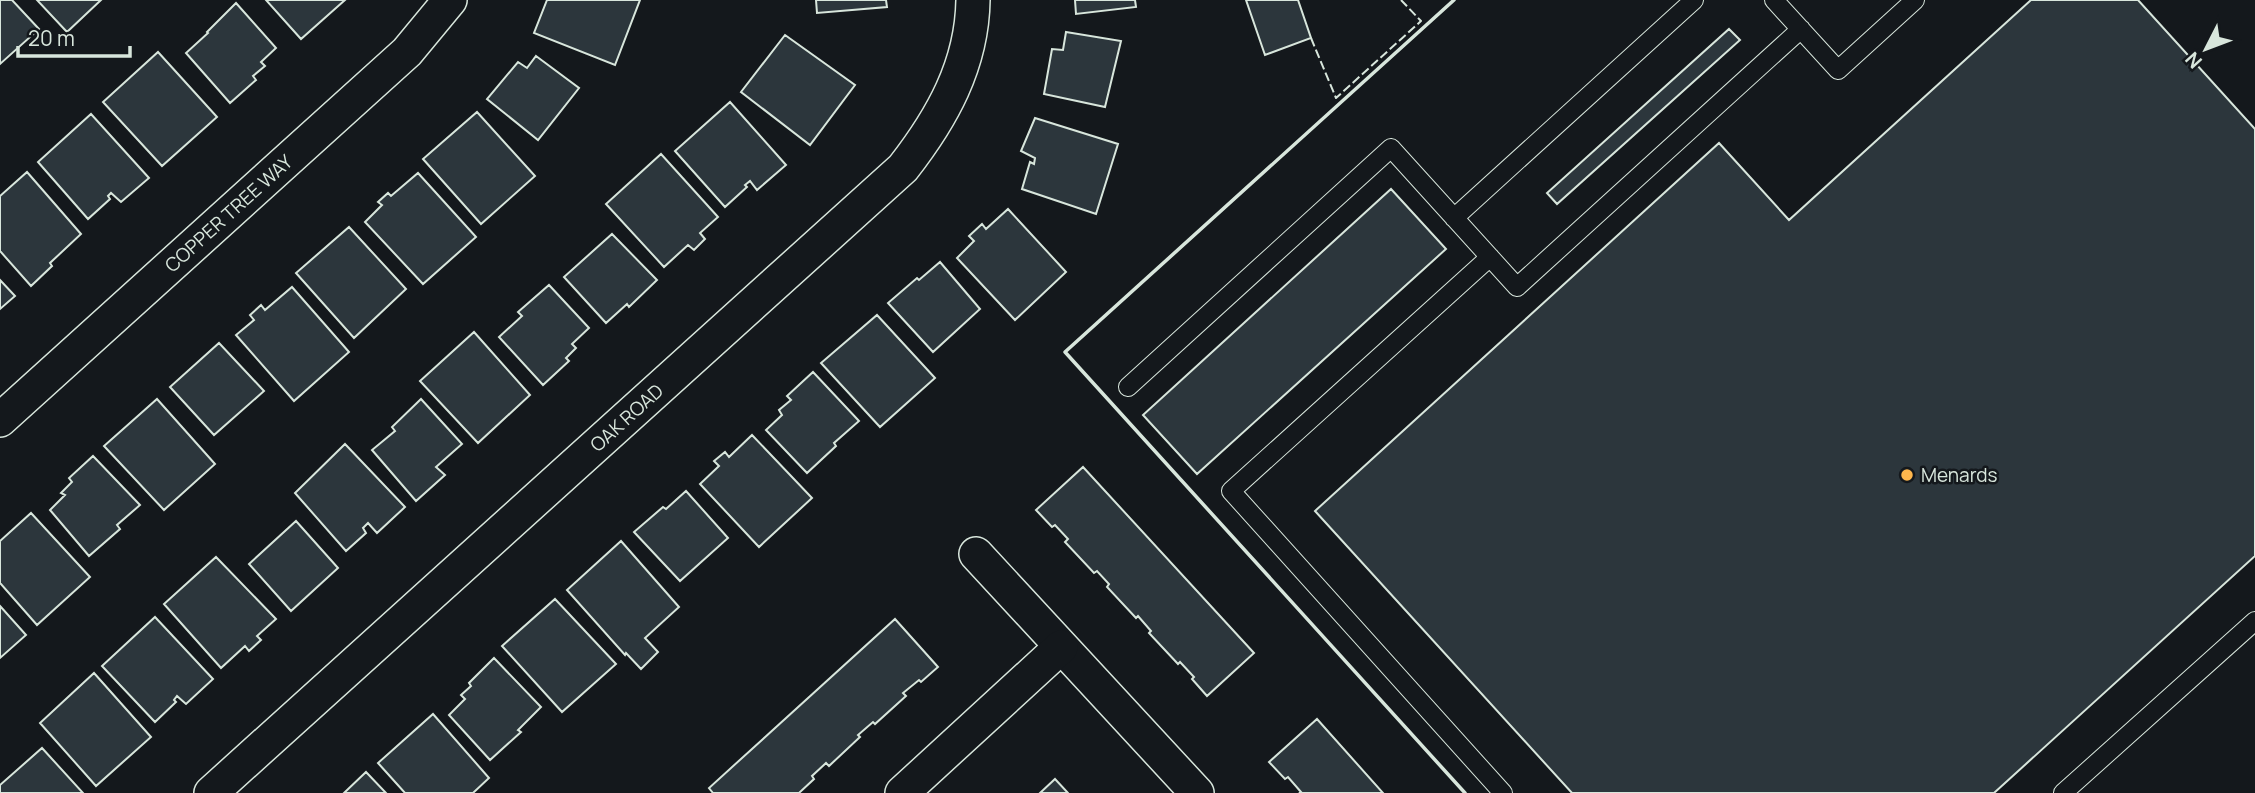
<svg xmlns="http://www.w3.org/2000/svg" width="2255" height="793" viewBox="0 0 2255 793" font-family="Manrope,sans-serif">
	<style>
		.building { fill: #2c363c; stroke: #d8e6dc; stroke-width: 2 }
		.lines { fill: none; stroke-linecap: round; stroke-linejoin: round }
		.lane-casing { stroke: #d8e6dc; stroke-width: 20 }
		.street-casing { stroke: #d8e6dc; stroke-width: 36 }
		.lane { stroke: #14181c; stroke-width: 18 }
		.street { stroke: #14181c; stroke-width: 33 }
		.fence { stroke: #d8e6dc; stroke-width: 2; stroke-dasharray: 9 3.5; stroke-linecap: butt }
		.wall { stroke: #d8e6dc; stroke-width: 3.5 }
		.poi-dot { fill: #ffb74d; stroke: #14181c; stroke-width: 2.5 }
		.labels { text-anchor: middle; stroke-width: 5; stroke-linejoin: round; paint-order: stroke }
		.street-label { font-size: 19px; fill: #d8e6dc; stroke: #14181c }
		.poi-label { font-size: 19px; fill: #d8e6dc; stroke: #14181c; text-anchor: start }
	</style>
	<rect width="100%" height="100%" fill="#14181c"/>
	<path class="building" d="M0,0h12l27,29 -39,35z
		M37,0h64l-34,32z
		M266,0h79l-44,39z
		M547,0h93l-25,65 -81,-32z
		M816,0h70l1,7 -70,6z
		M1075,0h60l1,7 -60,7z
		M1246,0h52l13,38 -46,17z
		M2031,0h107l117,129v427l-261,237h-422l-257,-282 404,-368 70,77z
		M236,3l40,45 -15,14 4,4 -12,10 3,4 -26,23 -44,-50 22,-20 -1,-1z
		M1729,29l11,11 -183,164 -10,-11z
		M1066,32l55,9 -16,66 -61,-13 8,-45 11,1z
		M785,35l70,50 -45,60 -69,-53z
		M158,52l59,65 -55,49 -59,-64z
		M536,56l43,32 -41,52 -51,-41 31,-37 9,6z
		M730,102l56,63 -29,25 -7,-9 -5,4 2,2 -22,20 -50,-56z
		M477,112l58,64 -54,48 -58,-65z
		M91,114l58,64 -28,24 -10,-9 -3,3 2,3 -22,20 -50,-57z
		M1035,118l83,26 -22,70 -74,-25 8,-27 4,2 1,-6 -14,-7z
		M661,154l57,63 -18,16 5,6 -11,11 -6,-5 -24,22 -58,-63z
		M27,172l54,62 -31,29 2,3 -21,20 -31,-35v-55z
		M418,173l58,64 -53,47 -58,-62 17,-17 -4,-3 10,-9 3,3z
		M1391,189l55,60 -249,225 -54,-59z
		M1008,209l58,63 -51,48 -58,-62 17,-17 -5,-5 13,-12 4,5z
		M349,227l57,62 -52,49 -58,-65z
		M612,234l45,46 -28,27 -2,-3 -21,19 -42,-46z
		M940,262l40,47 -47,43 -45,-49 29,-25 2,2z
		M0,280l15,16 -15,13z
		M549,285l40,43 -17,16 4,4 -10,10 3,3 -26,24 -44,-48 23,-21 -4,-4z
		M292,287l57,65 -55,49 -58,-66 18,-15 -4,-5 11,-10 4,5z
		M877,315l58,63 -55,49 -59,-64z
		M474,332l56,63 -52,48 -58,-62z
		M219,343l45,48 -50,44 -44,-48z
		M813,372l46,49 -25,22 2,3 -29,27 -41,-43 16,-15 -3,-5 12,-10 -4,-4z
		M157,399l58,65 -51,46 -60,-64z
		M421,399l41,45 -26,23 9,8 -29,26 -44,-51 23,-19 -3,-4z
		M752,435l60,63 -53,49 -59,-63 19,-18 -5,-5 11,-9 4,5z
		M345,444l60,63 -28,26 -9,-10 -5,5 3,5 -20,18 -51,-58z
		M93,456l47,49 -23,20 3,4 -31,27 -39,-46 15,-15 -4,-2 11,-11 -3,-4z
		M1083,467l171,186 -47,43 -15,-17 2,-2 -14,-15 -2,2 -29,-31 2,-2 -13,-15 -2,2 -29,-31 2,-3 -12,-13 -3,2 -29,-31 3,-3 -13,-14 -3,2 -16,-17z
		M686,491l42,47 -48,43 -46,-49 29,-25 3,2z
		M31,513l59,64 -53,48 -37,-42v-42z
		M296,521l42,47 -47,43 -42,-47z
		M621,541l58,66 -34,31 13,14 -17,17 -15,-16 -1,2 -58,-65z
		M216,557l60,62 -19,17 4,4 -12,11 -4,-5 -24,22 -57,-64z
		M555,599l61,65 -54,48 -60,-66z
		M0,606l26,29 -26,23z
		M155,617l58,62 -27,25 -9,-8 -3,4 2,2 -21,20 -53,-56z
		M895,619l43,48 -17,15 -2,-2 -16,13 3,3 -31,28 -2,-2 -15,13 2,2 -31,29 -3,-3 -14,13 2,3 -15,14h-86l-4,-5z
		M494,658l47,49 -23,23 3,2 -31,28 -41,-45 16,-16 -4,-4 10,-9 -2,-3z
		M94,673l57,64 -55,49 -56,-63z
		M433,714l56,64 -16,15h-68l-27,-30z
		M1317,719l66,74h-84l2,-1 -13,-15 -3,2 -16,-17z
		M42,748l41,45h-83v-8z
		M366,772l20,21h-42z
		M1055,779l13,14h-28z"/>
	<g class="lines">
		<g class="lane-casing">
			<path id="lane" d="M1774,0l64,70 77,-70
				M1454,218l240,-218
				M1490,257l-259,234 272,302
				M1128,387l263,-239 126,139 284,-258
				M2063,793l192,-172"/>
		</g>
		<g class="street-casing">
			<g id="street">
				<path id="s1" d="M0,420l407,-368 43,-52"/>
				<path d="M976,554l221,239"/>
				<path id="s2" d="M211,793l692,-625c39,-50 69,-103 70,-168"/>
				<path d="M902,793l159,-146"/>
			</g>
		</g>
		<use href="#lane" class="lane"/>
		<use href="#street" class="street"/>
		<path class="fence" d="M1311,38l25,60 85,-77 -20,-21"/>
		<path class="wall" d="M1454,0l-389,352 400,441"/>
	</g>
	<circle class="poi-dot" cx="1907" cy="475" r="7"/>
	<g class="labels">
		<g class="street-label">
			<text dy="7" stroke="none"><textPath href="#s1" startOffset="308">COPPER TREE WAY</textPath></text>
			<text dy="7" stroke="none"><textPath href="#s2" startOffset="560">OAK ROAD</textPath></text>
		</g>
		<g class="poi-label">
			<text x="1921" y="482">Menards</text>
		</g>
	</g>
	<g transform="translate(2206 49) rotate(228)" stroke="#14181c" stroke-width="5" paint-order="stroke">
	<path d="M0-5L12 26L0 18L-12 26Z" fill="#d8e6dc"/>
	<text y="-10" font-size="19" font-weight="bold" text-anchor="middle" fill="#d8e6dc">N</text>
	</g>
	<path d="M18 46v10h112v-10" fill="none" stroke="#d8e6dc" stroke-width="3.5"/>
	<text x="28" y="46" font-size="21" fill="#d8e6dc" stroke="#14181c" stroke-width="5" paint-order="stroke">20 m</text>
</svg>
